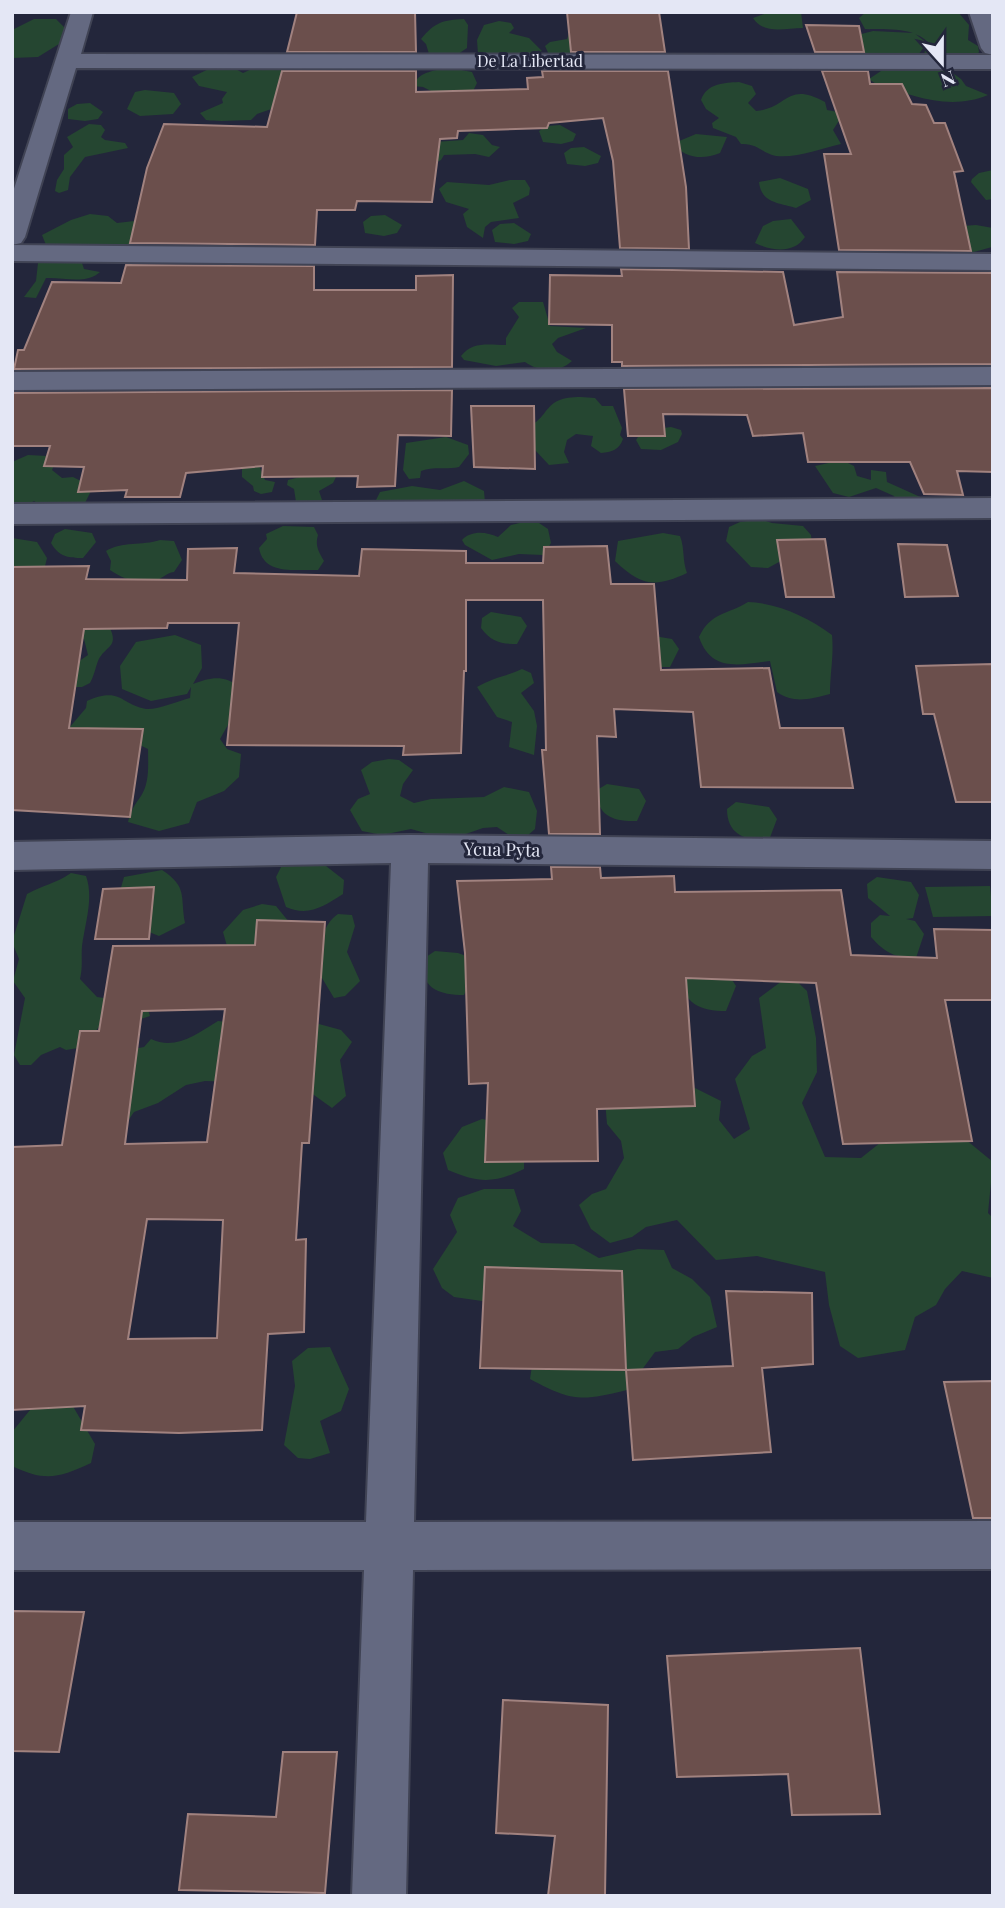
<svg xmlns="http://www.w3.org/2000/svg" width="1005" height="1908" viewBox="0 0 1005 1908" font-family="'Playfair Display',serif">
	<style>
		.green { fill: #254631 }
		.building { fill: #6b4f4c; stroke: #a1827f; stroke-width: 2; fill-rule: evenodd }
		.lines { fill: none; stroke-linecap: round; stroke-linejoin: round }
		.minor-casing { stroke: #404354; stroke-width: 4 }
		.minor { fill: #646981; fill-rule: evenodd }
		.labels { text-anchor: middle; stroke-width: 6; stroke-linejoin: round; paint-order: stroke }
		.far-street-label { font-size: 16px; fill: #e4e7f5; stroke: #23263b }
		.street-label { font-size: 18px; fill: #e4e7f5; stroke: #23263b }
	</style>
	<rect width="100%" height="100%" fill="#23263b"/>
	<path class="green" d="M770,12h31l2,16c-18,0 -39,7 -50,-10z
		M866,12h92l11,13 -1,15 10,6 1,6 -3,4h-52l1,-6 6,-5c-17,-19 -42,-15 -66,-16l-6,-11z
		M34,19h22l11,11v9l-29,18 -26,1v-28z
		M464,19l4,6 -1,23 -15,10 -23,-4 -3,-10 -5,-5c14,-17 22,-19 43,-20z
		M499,21l12,2 3,5 -5,5 20,5 13,13c-17,11 -45,11 -64,3l-1,-14 7,-15z
		M572,25l35,24v4l-3,3 -54,1 -5,-11 5,-4 17,-3z
		M873,31l41,2 13,10 -9,12 -13,5h-46l-24,-16 11,-6z
		M215,66h15l13,7 13,-6 44,1 5,3 -8,29 -40,14 -6,6c-16,0 -29,2 -45,0l-6,-7 23,-10 -1,-4 5,-7 -28,-6 -7,-9z
		M900,67l47,2 14,10 5,7 22,9c-39,16 -74,1 -112,-11l-7,-5 12,-8z
		M451,68l21,4 5,11 -5,10 -33,2 -16,-8 -10,-1c5,-15 24,-16 38,-18z
		M739,82l13,4 4,8 -8,9 8,8c33,-3 30,-30 69,-9l2,8 17,3 -11,17 8,14c-21,5 -43,14 -65,12 -13,-2 -18,-13 -35,-12l-5,-7 -23,-9 -1,-5 7,-5 -13,-9 -5,-9c6,-17 23,-17 38,-18z
		M145,90l29,3 7,11 -8,10 -33,2 -13,-7 8,-17z
		M90,103l13,9 -5,7 -13,2 -17,-2v-10l9,-5z
		M89,124l12,1 4,5 -4,7 4,3 20,3 3,5 -43,9 -15,20 -2,13 -9,3 -4,-2 2,-11 7,-11v-14l9,-8 -6,-10z
		M560,125l16,9 -3,7 -12,3 -18,-2 -4,-11 8,-5z
		M469,133l14,2 9,10 8,2 -11,10 -14,-3 -31,1 -3,5 -6,3 -15,-20 43,-3z
		M696,134l31,3 -7,16c-19,8 -35,4 -48,-9z
		M584,147l17,9 -3,7 -13,3 -18,-2 -3,-11 7,-5z
		M993,170v29l-7,1 -15,-18 1,-3 7,-6z
		M780,178l28,11 3,11 -15,8c-17,-5 -35,-5 -37,-26z
		M510,180h15l5,8 -1,7 -16,8 6,15 -28,4 -6,5 -2,11 -16,-11 -4,-13 6,-5 -23,-7 -7,-13 8,-7 42,3z
		M90,214l18,2 9,7 26,-3 -15,29h-64l-18,-4 -4,-10 29,-15z
		M385,215l17,10 -5,8 -13,3 -19,-3 -2,-11 8,-6z
		M791,219l14,18c-11,17 -33,14 -50,6l8,-17 10,-5z
		M514,223l17,11 -3,7 -14,3 -19,-2 -3,-12 8,-6z
		M976,225l17,3 -1,19 -18,5 -16,-1 4,-25z
		M75,258l7,5 2,6 16,3c-14,13 -37,5 -54,6l-10,20 -12,-1 12,-16 2,-18 7,-4z
		M519,302h24l7,24 36,2 -28,10 -6,6 5,8 15,9c-13,12 -33,11 -47,1l-29,4 -32,-6 -3,-4c12,-15 27,-11 45,-11v-7l13,-21 -7,-9z
		M581,397l14,1 7,8h11l9,22 -2,7 3,4c-4,11 -11,13 -22,14l-10,-7 2,-10 -17,-2 -9,6 -3,12 5,11 -20,2 -14,-15 -7,-2 -3,-19c28,-13 16,-32 56,-32z
		M671,427l10,3 1,4 -4,8 -17,8 -20,-1 -5,-9 6,-9z
		M446,437l22,8 1,9 -10,13c-14,3 -25,-1 -38,4l-1,7 -11,1 -6,-9 3,-27z
		M28,455l19,1 8,7 -3,7 10,8 11,-1 20,10 -9,18 -42,2 -8,-6 -22,14v-53z
		M842,460l12,6 3,10 14,4v-10l15,2 1,10 40,18 -29,5 -4,-9 -18,-8 -27,9 -16,-4 -18,-27z
		M258,463l7,17 10,2 -3,10 -11,2 -7,-3 -1,-5 -11,-9v-8l-4,-3z
		M330,470l6,7 -3,6 -14,8 3,9 -7,6 -19,-4 -2,-13 -7,-4 1,-5 12,-3 6,-6z
		M464,481l20,10 1,12 -104,2 -6,-3 5,-10 32,-6 28,4z
		M760,519l12,4 31,3 8,9 1,9 -44,24 -17,-1 -25,-26 3,-14 11,-5z
		M524,522l15,1 9,6 3,14 -8,12 -24,-1 -27,6 -27,-15 -3,-5c10,-10 24,-8 36,-3l13,-12z
		M283,526l31,1 4,8c-3,10 0,16 6,26l-6,9c-22,-1 -54,6 -59,-22l8,-9 -1,-5z
		M65,529l27,4 4,9 -13,16c-14,0 -24,-1 -32,-15l4,-9z
		M663,533l17,3c5,13 2,24 7,37 -32,15 -46,13 -72,-12l3,-20z
		M12,538l25,4 10,16 -2,8 -8,6 -25,3z
		M160,540l14,1 8,19 -8,12c-8,1 -12,7 -20,9 -15,4 -33,-3 -44,-11l1,-9 -5,-10c16,-10 36,-5 54,-11z
		M748,602c30,1 60,15 84,33 2,21 -2,38 -2,59 -20,5 -36,10 -53,-2l-7,-31c-32,4 -59,11 -71,-24 12,-25 28,-22 49,-35z
		M491,612l30,5 6,9 -10,18c-16,0 -26,-2 -36,-16l1,-10z
		M109,626c11,22 -4,19 -11,35 -3,8 -4,15 -8,22l-8,4h-14l7,-23 13,-9 -4,-16h-23l-40,-6z
		M642,634l30,5 7,10 -9,18h-15z
		M175,635l26,10 1,23 -9,16c18,-7 30,-9 46,2l3,14 -22,39 7,10 14,5 -2,23 -15,14 -27,11 -8,21 -30,8 -31,-9c3,-12 6,-16 13,-26 9,-14 7,-32 7,-47l-21,-10 -58,-11 17,-20 1,-7c34,-15 34,4 59,8 12,1 32,-8 44,-11l1,-11 -4,7 -36,7 -29,-12 -2,-23 16,-24z
		M522,669l9,4 3,10 -13,10 13,18 3,15 -3,29 -25,-8 3,-25 -15,-5 -20,-30c15,-9 30,-11 45,-18z
		M389,759l10,1 14,10 -10,14 -3,12 14,7 17,-4 53,-2 20,-10 25,5 8,19 -2,18 -8,7 -18,-1 -12,-8 -14,1 -26,9 -21,-1 -25,-7 -29,6 -20,-4 -12,-21 8,-11 12,-5 -9,-24 11,-8z
		M607,784l32,5 7,12 -9,20c-23,1 -41,-5 -40,-31z
		M736,802l33,5 8,12 -8,21c-23,1 -42,-5 -42,-31z
		M303,862l23,4 18,14 -1,14c-19,12 -34,23 -57,13l-10,-30 6,-12z
		M162,870c26,17 18,26 23,53l-26,13 -25,-10 -17,-24 7,-25z
		M71,873l15,3c8,22 -1,47 -4,70 -1,13 1,19 -2,33l17,18 49,7 4,12 -15,5 -34,3 -17,23 -18,3 -6,-3 -19,8 -10,10h-11l-6,-10 11,-57 -12,-17 6,-22 -7,-17 15,-48c16,-9 28,-10 44,-21z
		M877,877l34,5 8,13 -6,23 -7,1 9,2 9,13 -8,24c-20,0 -31,-5 -45,-21v-14l9,-8 10,1 -22,-18 -1,-14z
		M990,886l3,30 -60,1 -8,-30z
		M262,904l14,2 22,27 -2,13h-69l-4,-14 20,-22z
		M338,914l14,1 3,11 -8,26 13,29 -15,15 -11,2 -18,-30c5,-20 5,-43 22,-54z
		M435,951l23,2 11,4 6,14 -11,24c-26,0 -44,-7 -41,-36z
		M727,972l9,14 -10,25c-26,0 -45,-8 -44,-37z
		M790,975l17,16 9,47 1,34 -15,31 23,54 36,1 39,-31 48,-2 45,37 -5,51 5,5v60l-31,-7 -17,18 -9,16 -21,12 -10,33 -47,8 -18,-12 -11,-41 -4,-33 -68,-16 -41,4 -39,-40 -31,7 -14,10 -22,6 -19,-14 -12,-24 13,-11 14,-5 18,-31 -3,-17 -14,-17 -2,-24 88,-13 28,14 -2,19 15,19 16,-10 -15,-50 17,-23 14,-8 -7,-50z
		M218,1021l29,3 48,12 24,-12 22,6 11,12 -12,18 6,36 -14,12 -25,-18 -36,-7 -66,-2 -19,4 -28,18 -24,9 -13,19 2,-80 21,-4 7,-8c24,12 46,-5 67,-18z
		M482,1119l15,3 27,32v15c-31,15 -45,14 -76,1l-5,-17 19,-26z
		M484,1189h30l7,22 -8,15 28,17 33,1 25,14 39,-9 26,1 8,18 20,11 18,18 7,30 -24,10 -15,12 -23,3 -28,38c-46,11 -54,12 -97,-11l5,-33 -10,-39 -71,-10 -12,-9 -9,-19 24,-37 -7,-17 8,-17z
		M330,1347l19,42 -8,22 -21,10 10,32 -20,6 -12,-1 -14,-13 11,-59 -3,-25 16,-13z
		M54,1400l17,3 24,41 -4,19c-32,15 -46,19 -79,3v-34l18,-22z"/>
	<path class="building" d="M297,12h118l1,40h-129z
		M567,12h92l6,40h-94z
		M806,25l53,1 5,26h-49z
		M282,71h134v21l112,-3 -1,-11 16,-1 -1,-6h126l18,116 3,62 -69,-1 -7,-87 -10,-43 -54,5 -2,5 -89,3 -1,7 -17,1 -8,63 -75,-1 -2,9h-38l-2,35 -185,-2 17,-75 17,-44 103,3z
		M822,71h46l2,13h32l10,20 14,1 8,18h11l18,48 -9,1 17,79 -132,-1 -15,-96h27z
		M126,265l188,1v24h102v-14l37,-1 -1,92 -438,2 4,-19h6l28,-68 69,1z
		M621,269l162,3 11,53 49,-8 -6,-45 156,1v91l-371,2v-4h-10v-37l-63,-1 1,-49 72,1z
		M993,388v84l-36,-1 6,24 -39,-1 -14,-32h-102l-5,-29 -50,3 -6,-21 -84,-1 2,22h-37l-4,-47z
		M452,390l-1,46 -53,-1 -3,51 -38,1 1,-11 -96,1 1,-11 -77,7 -6,24h-55l2,-7 -49,2 6,-25 -40,-1 6,-20h-38v-53z
		M471,406h63l1,63 -61,-2z
		M825,539l9,58h-48l-9,-57z
		M898,544l49,1 11,51 -53,1z
		M607,546l4,38h43l7,86 108,-2 11,60h63l10,60 -152,-1 -8,-75 -79,-3 2,28 -19,-1 3,98h-51l-7,-84h4l-3,-150h-77v71h-2l-3,82 -58,2 1,-9 -177,-1 12,-122h-71l-1,5 -83,1 -15,99 74,1 -13,88 -118,-7v-243l77,-1 -3,13 101,1 1,-31 49,-1 -3,25 125,3 3,-27 104,2v12h77l1,-16z
		M993,664v138h-37l-22,-88h-11l-7,-48z
		M551,867h49l1,11 73,-2 1,16 166,-2 10,65 86,3 -3,-29 59,1v70h-48l27,141 -129,3 -27,-161 -130,-5 9,128 -98,3 1,52 -113,1 3,-79 -19,1 -4,-131 -8,-72 95,-2z
		M154,887l-5,52h-54l8,-50z
		M257,920l68,2 -16,221h-7l-6,97 10,-1 -2,93 -36,2 -6,96 -83,3 -98,-3 4,-24 -73,4v-263l50,-2 18,-114h19l14,-85 142,-1zM225,1009l-18,133 -82,2 17,-133zM147,1219l76,1 -6,118 -89,1z
		M485,1267l137,4 4,99 -146,-2z
		M726,1291l86,2 1,71 -51,4 9,84 -138,8 -7,-90 107,-4z
		M993,1381v137h-20l-29,-136z
		M12,1611l72,1 -25,140 -47,-1z
		M860,1648l20,166 -88,1 -4,-41 -111,3 -10,-121z
		M503,1700l105,5 -3,191h-57l7,-60 -59,-3z
		M283,1752h54l-12,141 -146,-3 9,-76 88,3z"/>
	<g class="lines">
		<g class="minor-casing">
			<path id="minor" d="M71,12h22l-12,42 912,1v14l-917,-1 -51,169 -4,6 -9,2v-50z
				M969,12h22l2,43 -8,-2 -4,-5z
				M12,245l981,9v16l-981,-9z
				M993,367v18l-981,5v-18z
				M993,498v20l-981,6v-20z
				M410,835l583,6v28l-565,-6 -14,659 579,-1v48l-580,1 -7,326h-54l12,-326h-352v-48h354l25,-659 -379,7v-28z"/>
		</g>
		<use href="#minor" class="minor"/>
	</g>
	<g class="labels">
		<g class="far-street-label">
			<text x="530" y="67">De La Libertad</text>
		</g>
		<g class="street-label">
			<text transform="translate(502 850) rotate(1)" y="6">Ycua Pyta</text>
		</g>
	</g>
	<rect width="1005" height="1908" fill="none" stroke="#e4e7f5" stroke-width="28"/>
	<g transform="translate(942 63) rotate(159)" stroke="#23263b" stroke-width="5" paint-order="stroke">
	<path d="M0-5L12 26L0 18L-12 26Z" fill="#e4e7f5"/>
	<text y="-10" font-size="19" font-weight="bold" text-anchor="middle" fill="#e4e7f5">N</text>
	</g>
</svg>
